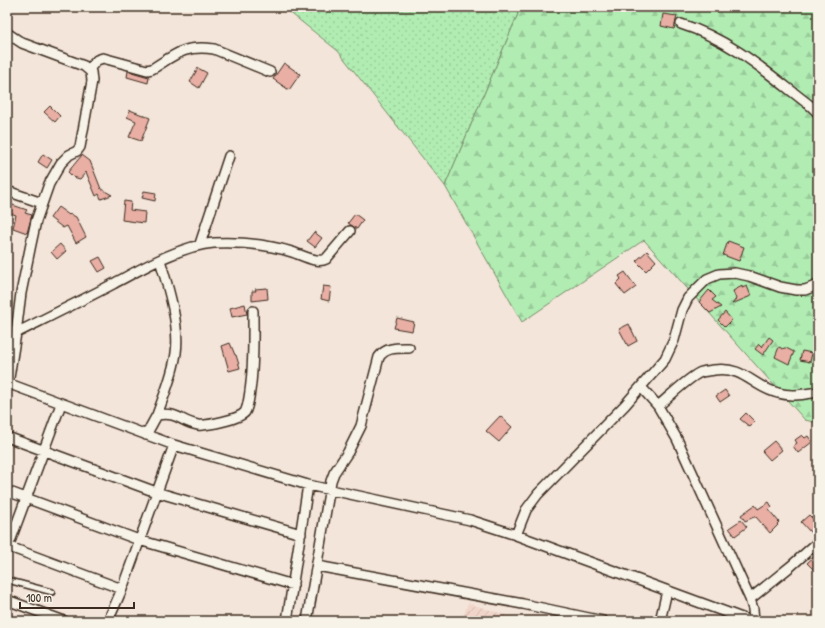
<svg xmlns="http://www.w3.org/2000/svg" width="825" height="628" viewBox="0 0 825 628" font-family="'Patrick Hand',sans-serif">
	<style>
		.industrial { fill: url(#industrial-furrows) }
		.green { fill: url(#green-dots); stroke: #768c68 }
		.forest { fill: url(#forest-firs); stroke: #768c68 }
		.building { fill: #e9afa4; stroke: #3b2a1e }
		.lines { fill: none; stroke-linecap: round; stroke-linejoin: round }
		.lane-casing { stroke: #3b2a1e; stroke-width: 8 }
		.street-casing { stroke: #3b2a1e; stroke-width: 12 }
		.lane { stroke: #f7f3e8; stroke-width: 4.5 }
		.street { stroke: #f7f3e8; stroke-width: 9 }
	</style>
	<defs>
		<pattern id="industrial-furrows" width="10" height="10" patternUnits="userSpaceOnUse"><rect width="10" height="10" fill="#f1d5ca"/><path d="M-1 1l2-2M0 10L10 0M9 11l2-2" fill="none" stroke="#d0b7ad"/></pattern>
		<pattern id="green-dots" width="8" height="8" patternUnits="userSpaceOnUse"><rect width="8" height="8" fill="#b1edb3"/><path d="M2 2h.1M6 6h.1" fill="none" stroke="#99cb9a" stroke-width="1.8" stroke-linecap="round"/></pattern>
		<pattern id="forest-firs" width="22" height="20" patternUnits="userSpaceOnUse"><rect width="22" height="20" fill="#b1edb3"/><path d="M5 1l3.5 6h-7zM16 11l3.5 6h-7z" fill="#99cb9a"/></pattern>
	</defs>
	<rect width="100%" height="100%" fill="#f4e5da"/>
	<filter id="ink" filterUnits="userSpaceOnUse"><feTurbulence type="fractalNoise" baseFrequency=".025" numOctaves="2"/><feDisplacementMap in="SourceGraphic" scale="8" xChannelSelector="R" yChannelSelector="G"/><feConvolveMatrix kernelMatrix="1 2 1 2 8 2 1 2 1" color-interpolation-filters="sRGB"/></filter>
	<g filter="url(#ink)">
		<path class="industrial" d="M468,603l56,18h-62z"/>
		<path class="green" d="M283,7h231l4,7 -73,172 -107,-135z"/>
		<path class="forest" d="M514,7h304v416l-13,-3 -161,-180 -122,82 -77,-136 73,-172z"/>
		<path class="building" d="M663,14l14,2 -3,13 -13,-3z
			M284,63l16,11 -11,16 -16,-11z
			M198,68l9,5 -8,15 -9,-6z
			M128,71l21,6 -1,6 -21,-6z
			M50,106l10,10 -5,6 -11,-10z
			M130,110l20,8 -9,23 -12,-4 7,-16 -9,-4z
			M43,154l9,6 -5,8 -9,-6z
			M82,155l8,6 11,28 11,6 -11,4 -2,-5 -3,2 -10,-24 -6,7 -7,-2 -5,-5z
			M144,191l12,2 -1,8 -13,-3z
			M124,201l7,1 -1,8 15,2 -1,11 -22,-3z
			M7,203l20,7 -2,3 7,2 -5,18 -14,-5 3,-13 -9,-3z
			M58,207l11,8 1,-1 6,3 10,20 -10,6 -9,-17 -4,2 -13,-10z
			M355,214l8,6 -6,9 -9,-6z
			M314,232l8,6 -7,9 -8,-6z
			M728,241l16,6 -5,14 -16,-6z
			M60,244l6,7 -9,8 -6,-7z
			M647,251l9,10 -10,10 -10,-10z
			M100,257l6,11 -7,4 -7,-11z
			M625,272l11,15 -11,8 -9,-11 5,-5 -2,-3z
			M323,286l8,1 -2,14 -8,-2z
			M742,286v2l5,-2 4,10 -19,8 4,-5 -3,-8z
			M267,288l1,11 -16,2v-10h4l-1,-2z
			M709,290l7,7 -4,3 9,7 -11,6 -11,-11z
			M245,304l2,10 -15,3 -2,-9z
			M725,312l7,8 -7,7 -7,-7z
			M397,318l17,4 -2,9 -18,-3z
			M629,324l8,17 -9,5 -9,-17z
			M769,337l4,3 -10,15 -8,-6 4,-5 3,3z
			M230,343l5,12h1l4,13 -11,3 -7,-25z
			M779,347l4,2 1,-1h2l8,4 -5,12 -14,-7z
			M802,351l10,2 -2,9 -10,-2z
			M725,390l4,6 -9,6 -4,-6z
			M746,413l9,9 -5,5 -10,-8z
			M500,416l12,11 -13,15 -13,-11z
			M802,435l3,3 3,-2 4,6 -14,11 -5,-7 4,-3 -2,-3z
			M774,441l8,9 -12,10 -8,-9z
			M769,502l3,5 -3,3 10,12 -2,2 1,1 -8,8 -14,-16h-2l-9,4 -4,-6 14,-10 3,4z
			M809,515l9,9v2l-7,7 -10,-11z
			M741,520l6,7 -12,9 -6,-8z
			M818,553v15l-3,3 -8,-8z"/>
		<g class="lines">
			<g class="lane-casing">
				<path id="lane" d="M7,580l45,12"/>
			</g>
			<g class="street-casing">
				<path id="street" d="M681,24c51,16 89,51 131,83l6,6
					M7,33l15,10 62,23 7,6 1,9 -12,66 -3,4 -8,4 -8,8 -12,21 -13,37 -5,23 -10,49 -5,40
					M89,69l8,-9 6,-2 44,12 5,-1c24,-15 32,-24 62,-20l56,23
					M7,191l35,12
					M200,244l29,-88
					M7,383l167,62 134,40 162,35 46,15 234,86
					M8,384l8,-51c32,-16 65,-32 97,-49 28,-15 69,-39 101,-41 26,-1 53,1 78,9 10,3 25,12 34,7l24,-28
					M641,387l17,19
					M157,415c7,-20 16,-40 19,-62 4,-28 -8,-66 -16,-93
					M146,435l11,-20c21,-4 23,7 41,10 8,1 42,-6 47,-13 3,-5 4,-14 5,-21 4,-27 3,-52 3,-80
					M7,437l149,55 145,42
					M7,491l132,49 154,45
					M516,535l10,-25 12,-16 87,-89 40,-46 9,-19 8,-30 6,-12 19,-19 12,-5 16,-1 14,3 31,11 16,3h9l13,-5
					M7,546l115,43
					M8,547l53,-143
					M317,566l206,38 80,17
					M750,599l41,-33 27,-24
					M7,600l57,21
					M108,621l14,-32 52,-144
					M287,621l21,-136
					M307,621l24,-140 3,-8 14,-21 13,-26 18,-69c7,-10 18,-9 30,-9
					M660,621l7,-30
					M754,621l-1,-12 -3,-10 -73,-160 -19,-33c11,-9 29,-27 41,-33 4,-2 10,-2 15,-3 31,-4 38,17 64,23 14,4 26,1 40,-1"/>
			</g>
			<use href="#lane" class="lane"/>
			<use href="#street" class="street"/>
		</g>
	</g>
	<rect width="825" height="628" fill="none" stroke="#f7f3e8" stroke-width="24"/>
	<rect x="12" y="12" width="801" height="604" fill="none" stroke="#3b2a1e" stroke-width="1.5" filter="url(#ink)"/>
	<path d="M20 602v6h114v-6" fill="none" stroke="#3b2a1e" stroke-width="2"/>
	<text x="26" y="602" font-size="12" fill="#3b2a1e" stroke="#f7f3e8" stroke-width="3" paint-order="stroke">100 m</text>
</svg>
